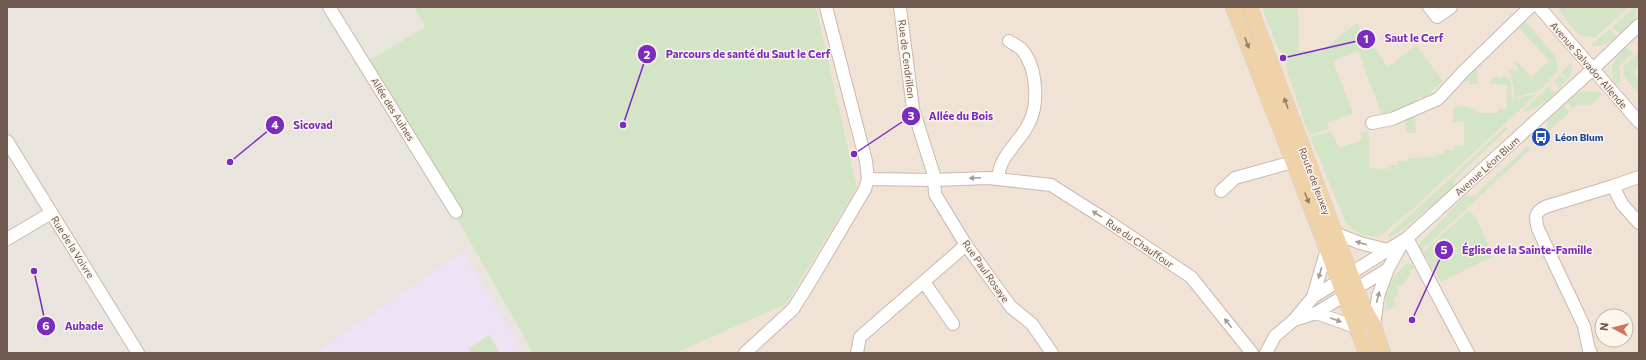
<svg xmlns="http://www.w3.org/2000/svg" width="1646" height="360" viewBox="0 0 1646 360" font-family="Commissioner,sans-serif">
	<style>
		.residential { fill: #f0e3d6; fill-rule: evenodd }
		.industrial { fill: #eae4df }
		.education { fill: #eee3f5 }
		.green { fill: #d4e5c7 }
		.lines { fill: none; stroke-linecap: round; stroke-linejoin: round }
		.minor-casing { stroke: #c9b9ae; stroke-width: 14 }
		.major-casing { stroke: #d4cdca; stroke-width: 16 }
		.minor { stroke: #fff; stroke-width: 12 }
		.major { stroke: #efd2a7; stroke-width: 15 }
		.oneway { fill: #957d69 }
		.oneway2 { fill: #a99b95 }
		.labels { text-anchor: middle; stroke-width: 3; stroke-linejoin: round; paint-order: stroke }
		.street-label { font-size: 10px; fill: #6f594e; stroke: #fcf5ec }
		.transit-label { font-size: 10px; font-weight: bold; fill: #164399; stroke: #fcf5ec; text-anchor: start }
		.leader { fill: none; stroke: #7b2cbf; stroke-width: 1.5 }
		.callout-dot { fill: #7b2cbf; stroke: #fcf5ec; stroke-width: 1.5 }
		.mark-label { font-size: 12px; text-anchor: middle; font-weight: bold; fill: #fff }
		.callout-label { font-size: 11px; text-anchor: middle; font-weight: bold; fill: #7b2cbf; stroke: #fcf5ec; stroke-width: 3; stroke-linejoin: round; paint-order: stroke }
	</style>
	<rect width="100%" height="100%" fill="#f9f1e6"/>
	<path class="residential" d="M815,7h824v346h-963l110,-49zM1602,316h24v24h-24z"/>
	<path class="industrial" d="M7,7h407l11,20 -57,34 165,292h-526z"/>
	<path class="education" d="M463,251l61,102h-209z"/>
	<path class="green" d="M414,7h402l41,181 -71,116 -110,49h-143l-165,-292 57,-34z
		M1262,7h36l1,44 20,1 38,-29 31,44 28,-22 27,36 -19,18 -2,-3 -6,4 2,3 -36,12 -24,-64 -25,10 20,52 -26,10 3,5 -19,7h-2l-21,-61 -3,-19 -7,-6z
		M1556,7h73l-34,31 -16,-3z
		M1634,7h5l-3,3 -1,10 -15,14 -8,-7z
		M1524,19l31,37 3,11 -2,6 -17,18 -25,7 -1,-15 -3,-4 3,-4 -5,-5 8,1 2,-3 -4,-4 3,-3 14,16 18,-16 -30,-33 -6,4z
		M1610,29l7,8c-8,7 -16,10 -27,9z
		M1625,46l8,7 -14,13 2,15 -6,4c-7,-16 -1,-27 10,-39z
		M1639,52v14l-5,5v3l5,5v15l-14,-16 -2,-11z
		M1572,62l-1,12 -11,14 -6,-6 6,-7 4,4 1,-2 -4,-4z
		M1475,68l2,1 1,15h-9v-3h-10z
		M1504,75l7,8 1,16 25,-5 -122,113 -35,29 -5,1 -12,-2 -10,-5 -8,-9 -34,-82v-2l20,-6 8,17 24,-8 -3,-7 7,-3 2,3v35l19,1v-4h9l1,-4h9v-3l29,-1v-3h9v-4h10v-4h9v-24h-11v-15l15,-1v2l9,1v4h20l1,-4h8l1,-24 -18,-1v-3l8,-5 2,2z
		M1549,86l6,7 -10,10 -20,9 -2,-1z
		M1585,91l12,1 6,2 -14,12 -12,-1 -4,4 -6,-7 9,-8z
		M1563,105l7,7 -21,19 -2,-3v-7z
		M1415,115l1,18h-10v-15z
		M1506,126l2,3 -52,49 -2,8 -32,28 -24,19 -10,5v-3l69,-63 1,1 1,-3z
		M1528,146l3,3 -49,45h-2v2l-53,50 -3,1 1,1 -5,4 -1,-4 1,-5 45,-47h9z
		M1468,211l7,5 19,40 -53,26 -18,-30z
		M1409,263l3,1 2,3 -11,18 -6,2 2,9 -6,2 3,9 -10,3c-4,-16 9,-40 23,-47z
		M489,335l11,18h-28l-3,-5z"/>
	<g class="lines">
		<g class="minor-casing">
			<path id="minor" d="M329,7l127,205
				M900,7l13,102 21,66 1,19 31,51 45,62 21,17 20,29
				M1429,7l8,10 14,-10
				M1539,7l100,115
				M1372,123l20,-4 46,-20 26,-28 66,-64
				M7,141l131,212
				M868,179l66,1 54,-2 63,7 52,33 88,59 61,76
				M998,179c1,-24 22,-36 31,-56 10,-19 8,-56 -7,-73 -3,-4 -9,-6 -13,-9
				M1613,186l26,-9
				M1221,191l14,-13 58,-16
				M1335,233l25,10 28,7
				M1407,238l61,115
				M7,239l44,-26
				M924,282l29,42
				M1313,297l14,-48
				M1316,313l40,14
				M1294,320l22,-7 72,-44 15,-27
				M1374,326l4,-30 10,-27
				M745,353l48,-44 17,-27 55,-93 3,-10 -2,-18 -40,-154
				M857,353l3,-16 106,-92
				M1266,353l9,-17 19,-16 19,-23 94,-59 186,-169 46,-44
				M1591,353l-2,-3 -5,-24 -46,-97c-3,-12 -4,-16 7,-22l68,-21 9,18 17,19"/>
		</g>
		<g class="major-casing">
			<path id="major" d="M1233,7l94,242 39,104
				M1250,7l85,226 28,73 11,20 9,27"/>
		</g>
		<use href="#minor" class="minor"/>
		<use href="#major" class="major"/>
	</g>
	<defs><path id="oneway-solid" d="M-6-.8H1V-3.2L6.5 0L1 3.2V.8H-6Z"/></defs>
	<g class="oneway">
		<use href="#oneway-solid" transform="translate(1247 43) rotate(69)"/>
		<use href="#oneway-solid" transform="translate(1286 103) rotate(-110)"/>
		<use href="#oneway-solid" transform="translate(1307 198) rotate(68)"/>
	</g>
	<g class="oneway2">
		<use href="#oneway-solid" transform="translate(975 178) rotate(178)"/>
		<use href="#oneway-solid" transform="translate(1097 214) rotate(-147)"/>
		<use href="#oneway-solid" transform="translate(1361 243) rotate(-164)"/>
		<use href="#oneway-solid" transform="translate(1320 273) rotate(107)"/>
		<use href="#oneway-solid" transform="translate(1378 297) rotate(-75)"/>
		<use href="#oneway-solid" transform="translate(1336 320) rotate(20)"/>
		<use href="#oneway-solid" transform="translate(1228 323) rotate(-129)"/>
	</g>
	<defs>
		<g id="bus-disc" transform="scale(1)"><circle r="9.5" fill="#1a4fb4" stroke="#fcf5ec"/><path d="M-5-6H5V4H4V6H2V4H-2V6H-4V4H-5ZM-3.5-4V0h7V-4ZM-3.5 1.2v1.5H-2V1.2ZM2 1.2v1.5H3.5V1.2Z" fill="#fff"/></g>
	</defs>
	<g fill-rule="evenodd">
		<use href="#bus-disc" x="1541" y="137"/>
	</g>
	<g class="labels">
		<g class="street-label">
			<text transform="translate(907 59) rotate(83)" y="4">Rue de Cendrillon</text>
			<text transform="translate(1589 65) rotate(49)" y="4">Avenue Salvador Allende</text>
			<text transform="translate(393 109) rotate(58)" y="4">Allée des Aulnes</text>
			<text transform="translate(1487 166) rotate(-42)" y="4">Avenue Léon Blum</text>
			<text transform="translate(1315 181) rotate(69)" y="4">Route de Jeuxey</text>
			<text transform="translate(1140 243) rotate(34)" y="4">Rue du Chauffour</text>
			<text transform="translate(73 247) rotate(58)" y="4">Rue de la Voivre</text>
			<text transform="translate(986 271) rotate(55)" y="4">Rue Paul Rosaye</text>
		</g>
		<g class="transit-label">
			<text x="1555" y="141">Léon Blum</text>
		</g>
	</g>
	<path class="leader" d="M1283 58L1366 39M623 125L647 54M854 154L911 116M230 162L275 125M1412 320L1444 250M34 271L46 326"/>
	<g class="callout-dot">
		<circle cx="1283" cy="58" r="4"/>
		<circle cx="623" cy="125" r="4"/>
		<circle cx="854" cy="154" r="4"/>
		<circle cx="230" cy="162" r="4"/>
		<circle cx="1412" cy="320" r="4"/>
		<circle cx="34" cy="271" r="4"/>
		<circle cx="1366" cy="39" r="10"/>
		<circle cx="647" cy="54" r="10"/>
		<circle cx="911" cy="116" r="10"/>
		<circle cx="275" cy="125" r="10"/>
		<circle cx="1444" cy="250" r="10"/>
		<circle cx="46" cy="326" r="10"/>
	</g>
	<g class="mark-label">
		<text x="1366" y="43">1</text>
		<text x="647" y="59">2</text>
		<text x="911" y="120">3</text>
		<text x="275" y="129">4</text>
		<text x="1444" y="254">5</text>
		<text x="46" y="330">6</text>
	</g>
	<g class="callout-label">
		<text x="1414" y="42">Saut le Cerf</text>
		<text x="748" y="58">Parcours de santé du Saut le Cerf</text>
		<text x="961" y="120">Allée du Bois</text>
		<text x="313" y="129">Sicovad</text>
		<text x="1527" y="254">Église de la Sainte-Famille</text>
		<text x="84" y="330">Aubade</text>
	</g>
	<rect width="1646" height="360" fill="none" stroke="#6f594e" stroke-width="16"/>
	<g transform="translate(1614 328) rotate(277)"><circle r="19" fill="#fcf5ec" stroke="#c4b7ad"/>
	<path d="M0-3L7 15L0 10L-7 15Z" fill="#d3735b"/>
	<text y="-6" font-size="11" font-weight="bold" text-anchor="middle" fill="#6f594e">N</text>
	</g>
</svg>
